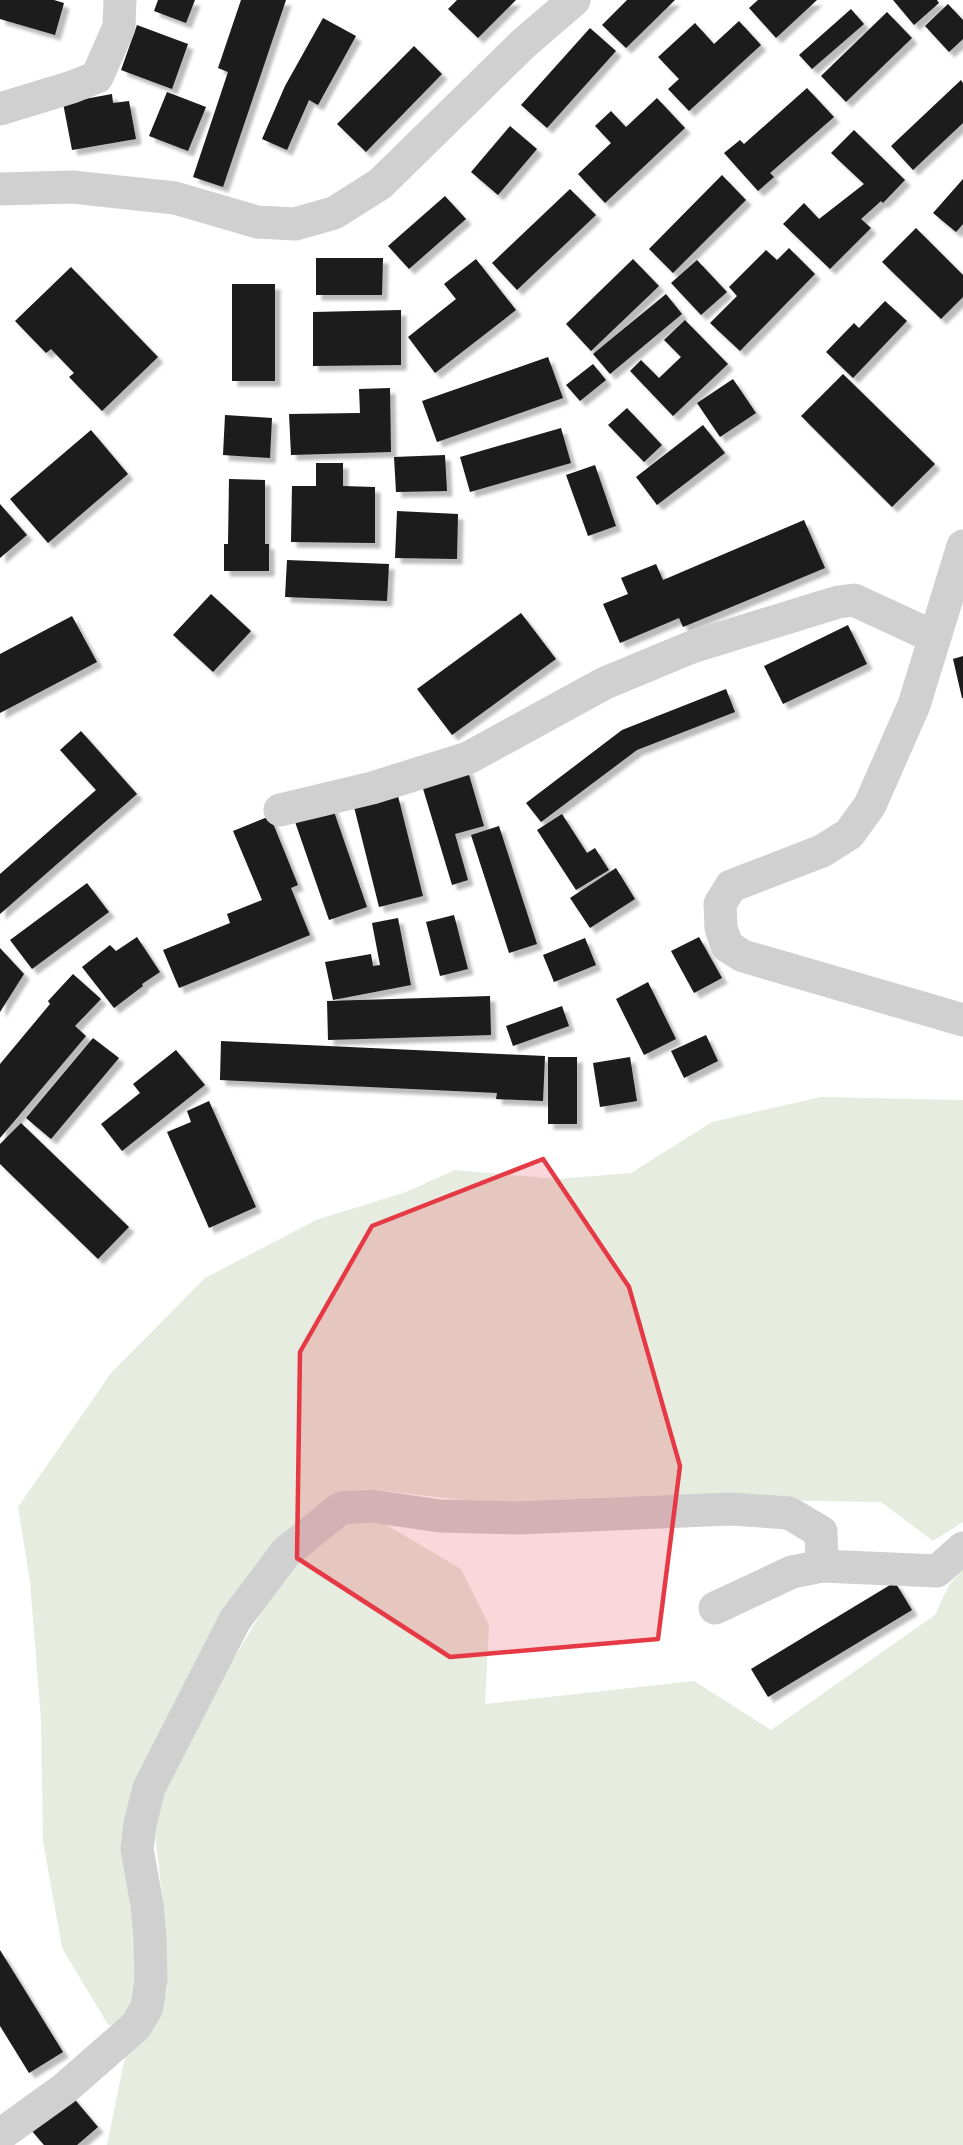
<svg xmlns="http://www.w3.org/2000/svg" width="963" height="2145" viewBox="0 0 963 2145" font-family="Montserrat,sans-serif">
	<style>
		.green { fill: #e6ecdf }
		.building { fill: #1a1a1a; filter: url(#shadow) }
		.lines { fill: none; stroke-linecap: round; stroke-linejoin: round }
		.minor { stroke: #d0d0d0; stroke-width: 33 }
		.marked { fill: #e63946; fill-opacity: 0.2; stroke: #e63946; stroke-width: 4.5; stroke-linejoin: round }
	</style>
	<defs>
		<filter id="shadow"><feDropShadow dx="5.5" dy="5.5" stdDeviation="1.5" flood-color="#0004"/></filter>
	</defs>
	<rect width="100%" height="100%" fill="#fff"/>
	<path class="green" d="M821,1097l142,3v422l-30,19 -52,-39 -190,-3 -174,7 -150,-17 -30,4 -196,278 -18,53v19l11,74 3,53 -5,31 -7,18 -16,7 -47,-78 -19,-107 -2,-122 -11,-137 -12,-75 93,-134 94,-95 111,-58 90,-28 49,-22 102,9 74,-6 81,-51z
		M375,1518l86,51 28,56 -4,79 209,-23 77,49 164,-115 14,-30 14,-15v575h-856l18,-88 27,-26 15,-41 -4,-87 -9,-76 17,-54 59,-108 62,-104 54,-40z"/>
	<path class="building" d="M0,0h54l10,3 -9,32 -55,-16z
		M158,0h37l-9,23 -32,-12z
		M241,0h45l-63,187 -30,-10 35,-105 -10,-4z
		M457,0h59l-38,38 -30,-29z
		M627,0h48l-49,48 -24,-23z
		M758,0h59l-41,38 -27,-30z
		M893,0h44l2,3 -25,22z
		M948,4l15,16v19l-14,13 -24,-26z
		M851,9l13,15 -52,45 -13,-14z
		M887,12l25,26 -66,64 -25,-26z
		M323,18l33,18 -38,69 -9,-5 -22,50 -25,-11 23,-53z
		M739,21l22,24 -72,66 -21,-22 11,-10 -21,-22 37,-34 19,21z
		M137,25l51,19 -16,45 -51,-19z
		M590,28l26,23 -69,77 -26,-23z
		M414,46l28,28 -76,78 -29,-28z
		M961,80l2,3v40l-50,47 -22,-24z
		M807,88l27,29 -64,56 4,4 -16,14 -34,-38 16,-13 4,4z
		M167,92l39,15 -18,44 -39,-15z
		M112,94l1,9 16,-2 7,38 -64,11 -9,-47z
		M657,98l28,30 -80,75 -27,-29 33,-31 -16,-17 16,-15 15,16z
		M510,126l27,23 -39,46 -27,-23z
		M854,130l51,50 -22,23 -2,-2 -20,18 10,9 -41,41 -47,-45 21,-21 15,16 45,-35 -33,-31z
		M722,175l24,25 -73,73 -24,-24z
		M963,179v45l-7,8 -23,-19z
		M570,189l26,26 -79,75 -25,-27z
		M445,196l21,23 -57,50 -21,-23z
		M916,228l47,47v22l-22,22 -59,-57z
		M789,248l26,26 -75,77 -30,-28 27,-27 -8,-9 37,-37 11,10z
		M316,258h67l-1,37h-66z
		M476,259l40,51 -81,63 -27,-36 48,-38 -12,-15z
		M633,259l26,27 -68,65 -25,-27z
		M697,260l30,32 -26,23 -30,-32z
		M71,267l87,90 -56,54 -33,-34 5,-4 -23,-24 -5,4 -31,-32z
		M232,284h43v97h-43z
		M666,294l16,20 -72,60 -17,-20z
		M885,301l22,20 -54,57 -27,-26 28,-29 5,5z
		M401,310v55l-88,1v-54z
		M685,320l43,44 -55,52 -43,-45 11,-11 18,18 22,-21 -17,-17z
		M548,357l15,41 -126,44 -15,-41z
		M593,364l13,16 -26,21 -14,-16z
		M843,374l92,90 -43,43 -91,-91z
		M733,379l23,34 -36,24 -23,-34z
		M390,388l1,64 -100,3 -2,-41 71,-1 -1,-24z
		M627,408l35,37 -18,17 -36,-37z
		M225,415l47,3 -2,40 -47,-3z
		M703,425l22,28 -68,52 -21,-28z
		M561,428l10,35 -101,29 -10,-35z
		M91,430l37,44 -80,69 -38,-44z
		M445,455l2,36 -51,1 -2,-35z
		M316,463h27v23l32,1v56l-84,-1 1,-56h24z
		M595,465l21,61 -28,10 -22,-61z
		M229,479l36,1v64h4v27h-45v-27h4z
		M0,504l27,31 -27,23z
		M397,511l61,3 -1,45 -62,-1z
		M804,520l21,48 -142,59 -4,-9 -59,25 -17,-39 25,-10 -7,-16 35,-14 7,16z
		M287,560l102,4 -2,37 -102,-4z
		M211,594l40,37 -38,41 -40,-37z
		M521,613l35,46 -104,76 -35,-46z
		M72,616l25,46 -97,51v-59z
		M848,625l19,39 -84,40 -19,-38z
		M963,656v42h-1l-9,-39z
		M726,689l9,23 -98,38 -96,72 -15,-19 96,-73z
		M81,731l56,63 -137,120v-40l96,-84 -36,-40z
		M467,768l17,58 -29,8 13,46 -16,5 -31,-103z
		M398,796l25,100 -44,11 -25,-100z
		M331,803l36,104 -38,13 -36,-104z
		M562,814l25,39 8,-5 14,22 -33,20 -39,-60z
		M270,816l28,69 -7,3 19,47 -131,53 -16,-38 67,-27 -3,-9 35,-14 -29,-69z
		M499,826l38,118 -28,9 -38,-118z
		M616,868l19,31 -45,29 -20,-30z
		M87,883l22,29 -77,57 -22,-29z
		M454,915l14,54 -28,7 -14,-54z
		M398,918l13,67 -78,15 -8,-38 46,-8 2,12 7,-1 -8,-42z
		M137,937l23,35 -18,12 1,2 -29,22 -32,-41 28,-22 6,6z
		M699,937l23,41 -28,15 -23,-42z
		M585,938l11,27 -42,17 -11,-27z
		M0,948l24,26 -24,38z
		M73,974l28,25 -26,27 11,10 -86,102v-74l50,-60 -2,-3z
		M648,982l28,57 -32,16 -28,-56z
		M490,996l1,39 -163,5 -1,-39z
		M562,1006l7,20 -56,20 -7,-20z
		M706,1035l12,26 -34,17 -13,-27z
		M93,1038l26,20 -68,81 -25,-21z
		M221,1041l324,15 -2,45 -47,-2 1,-6 -277,-13z
		M176,1050l29,35 -83,66 -21,-27 39,-31 -7,-9z
		M548,1057h29v67h-29z
		M630,1057l7,44 -37,6 -7,-44z
		M209,1101l47,106 -47,21 -42,-96 24,-10 -4,-11z
		M21,1123l108,104 -31,32 -98,-95v-20z
		M895,1582l17,28 -144,87 -17,-28z
		M0,1950l63,102 -34,21 -29,-47z
		M71,2095l27,32 -21,18h-33l-13,-15z"/>
	<g class="lines">
		<path class="minor" d="M0,109l72,-22 25,-10 22,-50 1,-27
			M0,189l72,-2 103,11 82,24 38,2 39,-11 46,-29 143,-140 51,-44
			M963,546l-49,159 -44,100 -21,29 -27,17 -91,35 -11,18 1,24 6,18 16,10 220,64
			M280,810l92,-22 96,-30 137,-75 87,-36 146,-45 16,-2 80,37
			M822,1566l115,5 26,-23
			M0,2135l64,-46 72,-63 11,-19 4,-28 -1,-42 -3,-32 -10,-56 3,-25 9,-36 86,-168 51,-68 55,-44 30,-2 69,10 78,2 213,-9 58,4 32,19 1,34 -30,6 -77,36"/>
	</g>
	<path class="marked" d="M543,1159l86,128 51,179 -22,173 -208,18 -153,-99 3,-206 72,-126z"/>
</svg>
